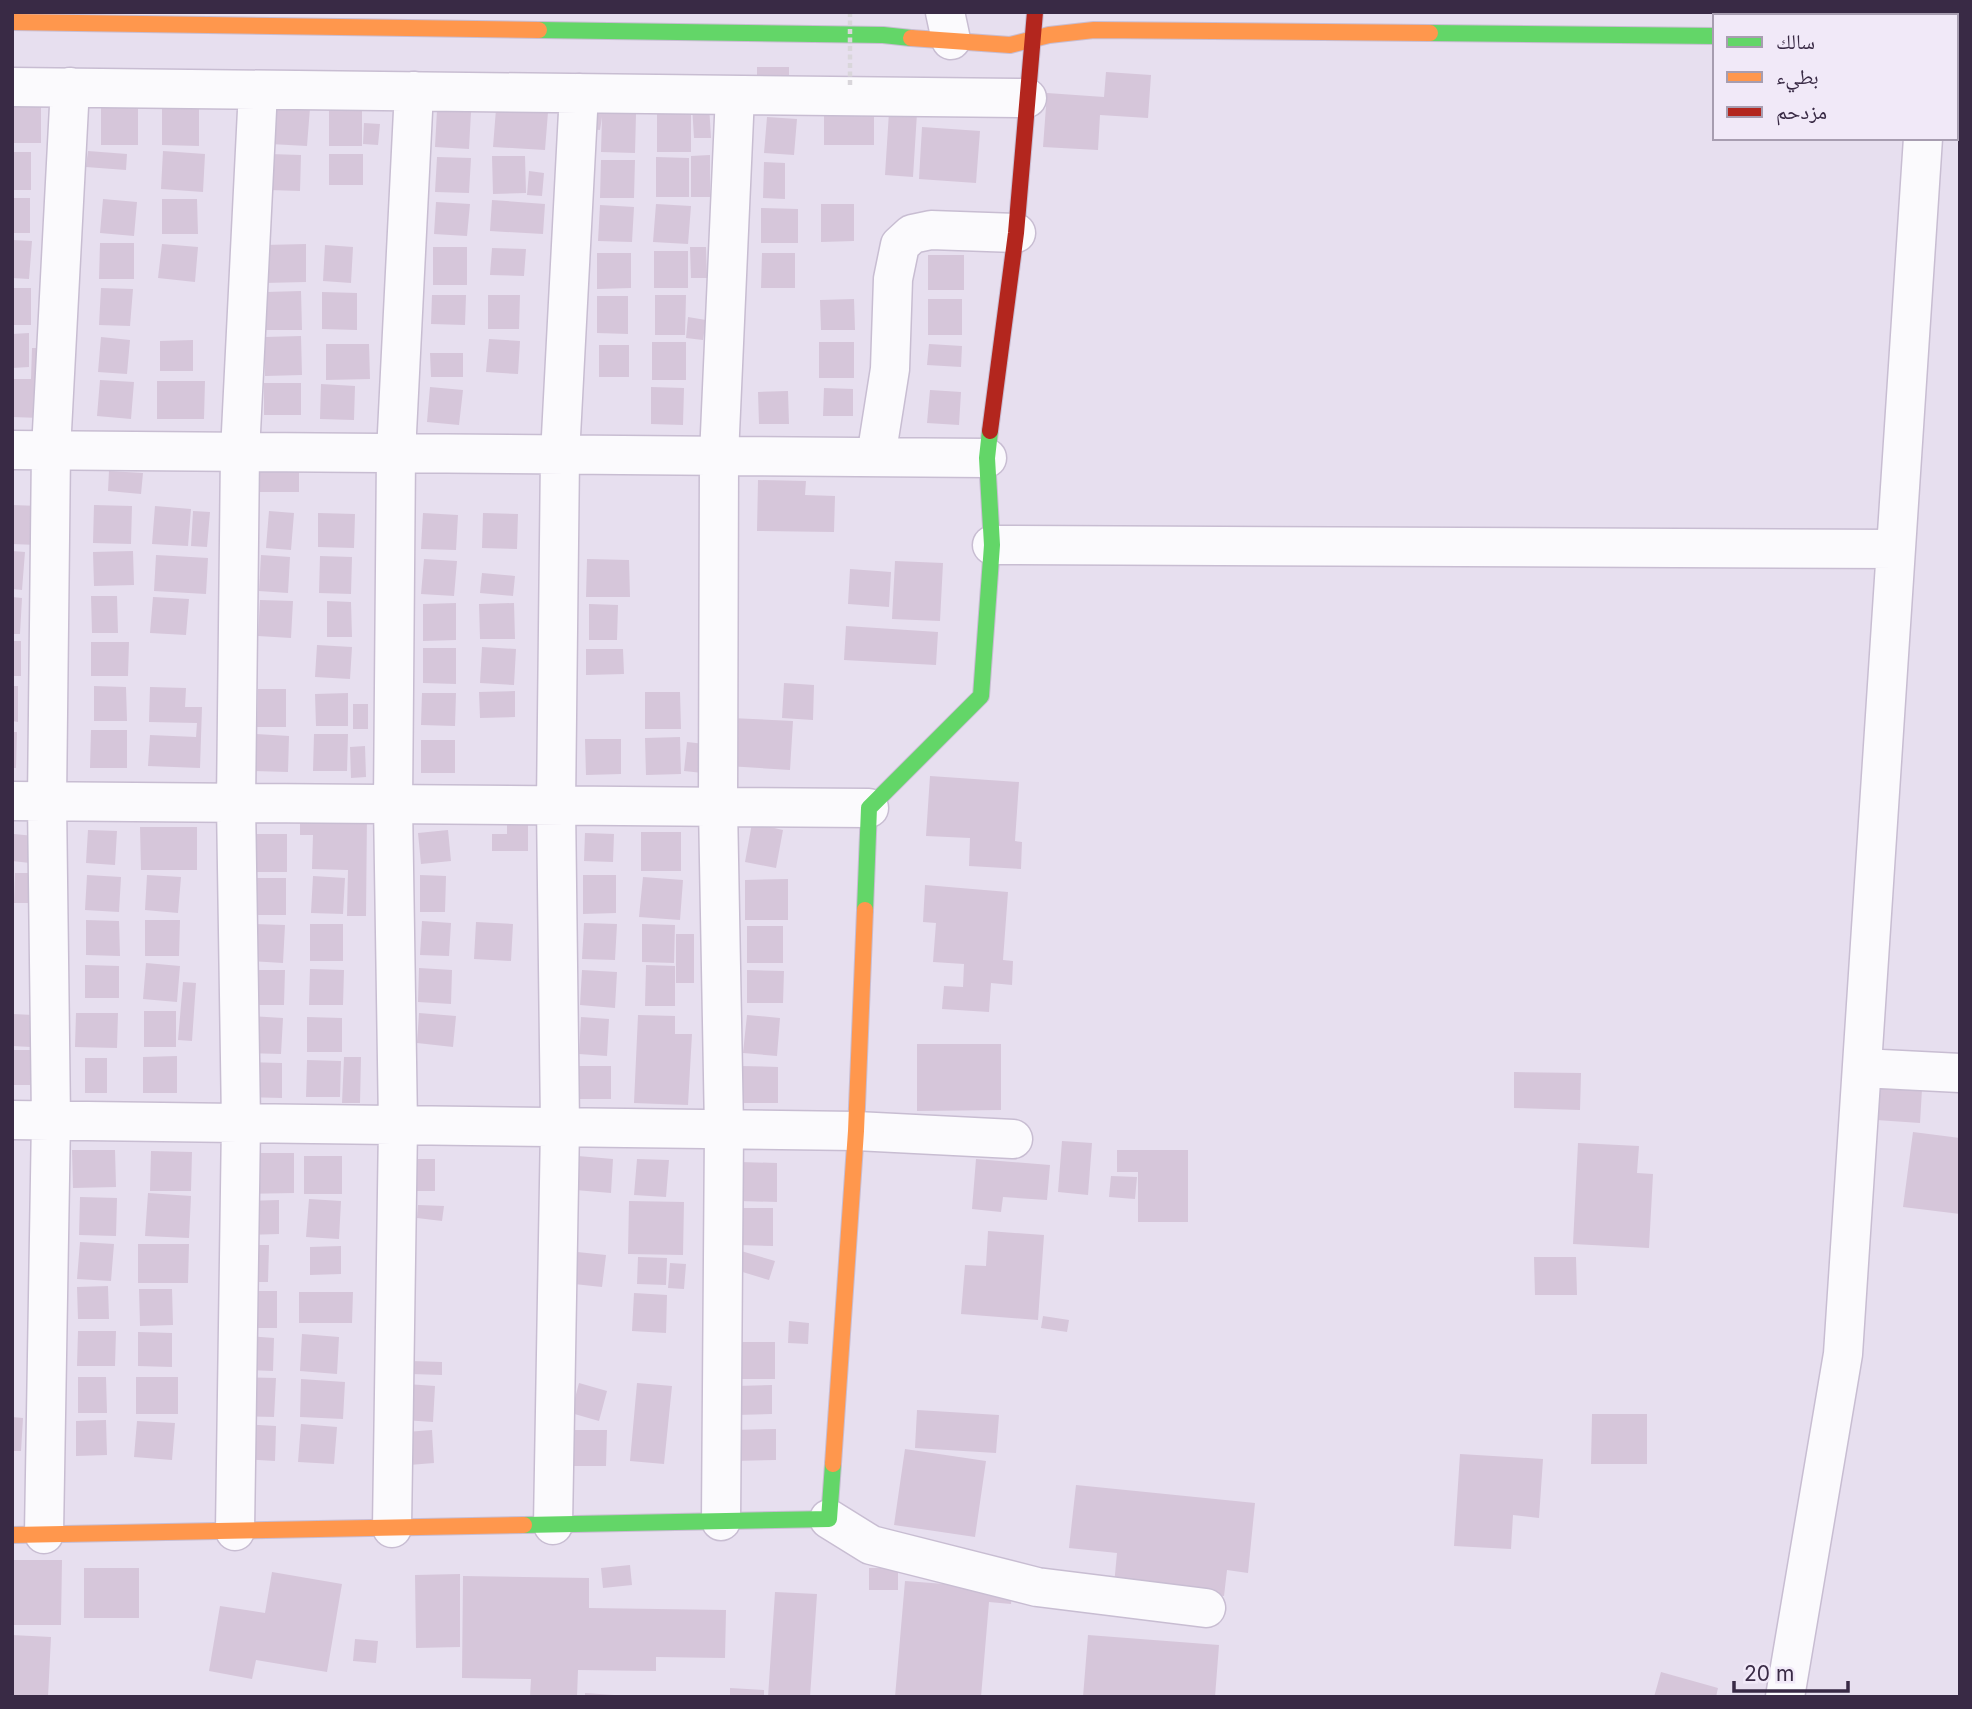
<svg xmlns="http://www.w3.org/2000/svg" width="1972" height="1709" viewBox="0 0 1972 1709" font-family="Inter,'Noto Naskh Arabic',sans-serif">
	<style>
		.building { fill: #d6c6da }
		.lines { fill: none; stroke-linecap: round; stroke-linejoin: round }
		.street-casing { stroke: #c8bdd2; stroke-width: 41 }
		.fast-casing { stroke: #c8bdd2; stroke-width: 18 }
		.slow-casing { stroke: #c8bdd2; stroke-width: 18 }
		.jam-casing { stroke: #c8bdd2; stroke-width: 18 }
		.street { stroke: #fbfafd; stroke-width: 38 }
		.fast { stroke: #63d668; stroke-width: 16 }
		.slow { stroke: #ff974d; stroke-width: 16 }
		.jam { stroke: #b3261e; stroke-width: 16 }
		.path-bridge { stroke: #d9d6db; stroke-width: 4.5; stroke-dasharray: 5 3.5; stroke-linecap: butt }
	</style>
	<rect width="100%" height="100%" fill="#e7dfef"/>
	<path class="building" d="M757,67h32v22h-32z
		M1106,72l45,3 -3,43 -48,-3 -2,35 -55,-3 4,-54 57,4z
		M1956,84h4v51h-4z
		M602,102l-1,11 35,1 -1,39 -34,-1 1,-35 -2,13 -14,-1z
		M272,105l38,3 -3,38 -37,-2z
		M692,105h17l2,33h-17z
		M12,107h29v36h-29z
		M101,107h37v38h-37z
		M162,107l37,1v38l-37,-1z
		M329,108h33v38h-33z
		M496,109l52,3 -3,38 -52,-3z
		M437,110l34,2 -2,37 -34,-2z
		M691,111v41h-34v-40z
		M889,112l28,1 -4,64 -28,-2z
		M824,114h50v31h-50z
		M767,117l30,2 -3,36 -30,-2z
		M364,123l16,1 -2,21 -15,-1z
		M922,127l58,4 -4,52 -57,-4z
		M88,151l39,3 -1,16 -40,-3z
		M163,151l42,3 -2,38 -42,-3z
		M12,152h19v38h-19z
		M270,154l31,1 -1,36 -31,-1z
		M329,154h34v31h-34z
		M710,155v42h-19v-41z
		M492,156h33l1,37 -33,1z
		M437,157l34,1 -2,35 -34,-1z
		M656,157l33,1v39h-33z
		M601,160h34l-1,38h-34z
		M764,162l21,1v36l-22,-1z
		M529,171l15,2 -2,23 -15,-1z
		M12,198h18v35h-18z
		M103,199l34,3 -3,34 -34,-3z
		M162,199h35l1,35h-36z
		M492,200l53,4 -2,30 -53,-3z
		M436,202l34,2 -3,32 -33,-2z
		M656,204l35,2 -3,38 -35,-2z
		M821,204h33v37l-33,1z
		M600,205l34,2 -2,35 -34,-1z
		M761,208l37,1v34h-37z
		M12,240l20,1 -3,38 -17,-1z
		M100,243h34v36h-35z
		M162,244l36,3 -3,35 -37,-4z
		M306,244v38l-42,1v-38z
		M325,245l28,2 -2,36 -28,-2z
		M433,247h34v38h-34z
		M690,247h16l1,31h-16z
		M492,248l34,1 -2,27 -34,-1z
		M654,251h34v37h-34z
		M597,253h34v35l-34,1z
		M762,253h33v35h-34z
		M928,255h36v35h-36z
		M12,288h19v37h-19z
		M101,288l32,1 -3,37 -31,-1z
		M301,291l1,39h-36v-38z
		M322,292l35,1v37l-35,-1z
		M432,295h34l-1,30 -34,-1z
		M488,295h32l-1,34h-31z
		M655,295h31l-1,40h-30z
		M597,296h31v38l-31,-1z
		M854,299l1,31h-34l-1,-30z
		M928,299h34v36h-34z
		M688,317l18,3 -3,20 -17,-2z
		M29,333v34l-17,1v-34z
		M301,336l1,39 -37,1v-39z
		M101,337l29,3 -3,34 -29,-2z
		M489,339l31,2 -2,33 -32,-2z
		M193,340v31h-33v-30z
		M652,342h34v38h-34z
		M819,342h35v36h-35z
		M326,344h43l1,35 -44,1z
		M929,344l33,2 -1,21 -34,-2z
		M599,345h30v32h-30z
		M32,348h10l-1,70 -29,-1v-38h19z
		M430,353h33v24h-32z
		M100,380l34,2 -3,37 -34,-3z
		M157,381h48l-1,38h-47z
		M264,383h37v32h-37z
		M321,384l34,2 -1,34 -34,-1z
		M430,387l33,3 -4,35 -32,-3z
		M651,387l33,1 -1,37 -32,-1z
		M824,388l29,1v27h-30z
		M930,390l31,2 -2,33 -32,-2z
		M788,391l1,33h-30l-1,-32z
		M249,468h50v24h-51z
		M109,471l34,2 -2,21 -33,-3z
		M758,480l48,1 -1,14 30,1 -1,36 -77,-1z
		M12,505l27,1 -2,39 -25,-1z
		M94,505l38,1 -1,38 -38,-1z
		M155,506l36,3 -3,37 -36,-2z
		M193,511l17,1 -3,35 -16,-1z
		M269,511l25,2 -3,37 -25,-2z
		M318,513l37,1 -1,34 -36,-1z
		M423,513l35,2 -2,35 -35,-1z
		M483,513l35,1 -1,35 -35,-1z
		M12,551l13,1 -3,38 -10,-1z
		M133,551l1,34 -40,1 -1,-34z
		M156,555l52,3 -2,36 -52,-3z
		M261,555l29,2 -2,36 -29,-2z
		M320,556l32,1 -1,37 -32,-1z
		M424,559l33,2 -3,35 -33,-2z
		M587,559l42,1 1,37h-44z
		M895,561l48,2 -3,58 -48,-2z
		M850,569l41,3 -2,35 -41,-3z
		M482,573l33,3 -2,20 -33,-3z
		M91,596h26l1,37h-26z
		M12,597l10,1 -2,36h-8z
		M153,597l36,2 -3,36 -36,-2z
		M260,600l33,1 -2,37 -33,-2z
		M327,601l24,1 1,35h-25z
		M456,603v37l-33,1v-37z
		M514,603l1,36h-35l-1,-35z
		M589,604l29,1 -1,35h-28z
		M846,626l92,6 -2,33 -92,-5z
		M12,641h9v35h-9z
		M91,642h38l-1,34h-37z
		M317,645l35,2 -2,32 -35,-2z
		M482,647l34,2 -2,36 -34,-2z
		M423,648h33v36l-33,-1z
		M586,649h37l1,25 -38,1z
		M784,683l30,2 -1,35 -31,-2z
		M12,686h6v36l-6,-1z
		M94,686l32,1 1,34h-33z
		M150,687l36,1 -1,19h17l-2,61 -52,-2 2,-31 46,2 1,-14 -48,-1z
		M258,689h28v38h-29z
		M515,691v26l-35,1 -1,-26z
		M645,692h35l1,37h-36z
		M348,693v33h-32l-1,-32z
		M422,693h34l-1,33 -34,-1z
		M353,704h15v25h-15z
		M731,718l62,3 -3,49 -63,-4z
		M91,730h36v38h-37z
		M12,732h5l-1,36h-4z
		M256,734l33,2 -1,36 -34,-1z
		M314,734h34l-1,37h-34z
		M680,737l1,37 -35,1 -1,-37z
		M585,739h36v35l-35,1z
		M421,740h34v33h-34z
		M687,742l18,2 -2,29 -19,-2z
		M365,746l1,31 -15,1 -1,-31z
		M930,776l89,6 -4,59 7,1 -1,27 -52,-3 1,-28 -44,-2z
		M300,811l67,1 -1,104h-19l1,-46 -36,-1 1,-34h-13z
		M507,821h21v30h-36v-17h15z
		M752,823l31,7 -7,38 -31,-6z
		M140,827h57v43h-56z
		M88,830l29,1 -2,34 -29,-2z
		M448,830l3,31 -30,3 -3,-31z
		M641,832h40v39h-40z
		M585,833l29,1 -1,28 -29,-1z
		M14,834l20,2 -4,27 -18,-2z
		M252,834h35v38h-35z
		M15,873h16v30h-17z
		M87,875l34,2 -2,35 -34,-2z
		M147,875l34,2 -3,36 -33,-3z
		M420,875l26,1 -1,36h-25z
		M583,875h33v38l-33,1z
		M313,876l32,2 -2,36 -32,-1z
		M643,877l40,3 -3,40 -41,-3z
		M252,878h34v37h-34z
		M788,879v41h-43v-40z
		M925,885l83,7 -5,68 10,1 -1,24 -21,-2 -2,29 -47,-3 2,-23 19,1 1,-23 -31,-2 3,-39 -13,-1z
		M86,920l33,1 1,35 -34,-1z
		M145,920h35l-1,36h-34z
		M422,921l29,2 -2,33 -29,-1z
		M476,922l37,2 -2,37 -37,-2z
		M584,923l33,1 -2,36 -33,-1z
		M251,924l34,1 -2,38 -33,-2z
		M310,924h33v37h-33z
		M642,924l33,1 -1,38 -32,-1z
		M747,926h36v37h-36z
		M676,934h18v49h-18z
		M146,963l34,3 -3,36 -34,-3z
		M85,965l34,1v32h-34z
		M646,965l29,1v40h-30z
		M419,968l33,2 -1,34 -33,-2z
		M310,969l34,1 -1,35h-34z
		M250,970h35l-1,35h-35z
		M582,970l35,2 -2,36 -35,-3z
		M747,970l37,1 -1,32h-36z
		M183,982l13,1 -4,58 -14,-1z
		M144,1011h32v36h-32z
		M76,1013h42l-1,35 -42,-1z
		M419,1013l37,3 -3,31 -36,-4z
		M13,1014l20,1 -2,32 -19,-1z
		M638,1015l37,1v18h17l-4,71 -54,-2z
		M747,1015l33,3 -3,38 -34,-3z
		M249,1016l34,2 -2,36 -34,-1z
		M307,1017l35,1v34h-35z
		M581,1017l28,2 -2,37 -28,-2z
		M917,1044h84v66l-84,1z
		M12,1050h18v35h-18z
		M177,1056v37h-34v-36z
		M344,1057h17l-1,46h-18z
		M85,1058h22v35h-22z
		M307,1060l34,1 -1,36h-34z
		M248,1062l34,1v35l-34,-1z
		M579,1066h32v33h-32z
		M741,1066l37,1v36h-36z
		M1514,1072l67,1 -1,37 -66,-2z
		M1863,1086l59,3 -2,34 -58,-4z
		M1913,1132l47,6v76l-57,-7z
		M1062,1141l30,2 -4,52 -30,-3z
		M1578,1143l61,3 -2,27 16,1 -4,74 -76,-4z
		M72,1150h43l1,37 -43,1z
		M1117,1150h71v72h-50v-50h-21z
		M151,1151l41,1 -1,39h-41z
		M246,1153h48v40l-47,1z
		M304,1156h38v38h-38z
		M578,1156l35,3 -2,34 -36,-3z
		M414,1159h21v32h-21z
		M637,1159l32,1 -3,37 -32,-2z
		M976,1159l74,6 -3,35 -44,-3 -2,15 -29,-3z
		M740,1162l37,1v39l-37,-1z
		M1111,1176l26,1 -2,22 -26,-2z
		M148,1193l43,3 -2,42 -44,-2z
		M80,1197l37,1 -1,38 -37,-1z
		M309,1199l32,2 -2,38 -33,-2z
		M279,1200v34l-32,1 -1,-34z
		M629,1201l55,1 -1,53 -55,-1z
		M418,1205l26,1 -2,15 -25,-3z
		M738,1208h35v38l-35,-1z
		M988,1231l56,4 -6,85 -77,-6 4,-49 21,1z
		M80,1242l34,2 -3,37 -34,-2z
		M138,1244h51l-1,39h-50z
		M244,1245h25l-1,37h-24z
		M341,1246v28l-31,1v-28z
		M731,1248l44,13 -6,19 -43,-13z
		M577,1252l29,3 -4,32 -28,-3z
		M638,1257l29,1 -1,27 -29,-1z
		M1534,1257h42l1,38h-42z
		M670,1263l16,1 -2,25 -16,-1z
		M108,1286l1,33h-31l-1,-32z
		M139,1289h33l1,36 -33,1z
		M243,1291h34v37h-34z
		M299,1292h54l-1,31h-53z
		M634,1293l33,2 -1,38 -34,-2z
		M1043,1316l26,4 -2,12 -26,-4z
		M789,1321l20,2 -1,21 -20,-1z
		M78,1331h38l-1,35h-38z
		M138,1332l34,1v34l-34,-1z
		M302,1334l37,3 -2,37 -37,-3z
		M245,1336l29,2 -1,33 -30,-1z
		M738,1342h37v37h-37z
		M411,1361l31,1v13l-31,-1z
		M78,1377h28l1,36h-29z
		M136,1377h42v37h-42z
		M240,1377l36,1 -2,39 -36,-1z
		M301,1379l44,3 -2,37 -43,-2z
		M579,1383l28,8 -8,30 -28,-8z
		M637,1383l35,3 -8,78 -34,-3z
		M407,1384l28,2 -2,36 -29,-2z
		M772,1385v29l-36,1v-29z
		M917,1410l82,5 -3,38 -81,-5z
		M1592,1414h55v50h-56z
		M12,1417l11,1 -2,33h-9z
		M106,1420l1,35 -31,1v-35z
		M137,1421l38,2 -3,37 -38,-3z
		M242,1424l34,2 -1,35 -35,-2z
		M301,1424l36,3 -3,37 -36,-2z
		M776,1429v31l-43,1 -1,-31z
		M432,1430l2,33 -25,2 -3,-33z
		M571,1430h36l-1,36h-35z
		M905,1449l81,12 -11,76 -81,-12z
		M1460,1454l83,5 -4,59 -26,-3 -2,34 -57,-3z
		M1076,1485l179,18 -7,70 -21,-3 -3,26 -110,-11 3,-32 -48,-5z
		M12,1560h50l-1,65h-49z
		M630,1565l2,20 -29,3 -2,-20z
		M84,1568h55v50h-55z
		M869,1568h29v22h-29z
		M272,1572l70,12 -15,88 -71,-12 -4,19 -43,-8 11,-65 45,7z
		M460,1574v73l-44,1 -1,-73z
		M463,1576l126,2v30l137,2 -1,48 -69,-1v14l-78,-1 -1,27h-47l1,-18 -69,-1z
		M905,1581l107,8 -1,15 -22,-2 -8,95h-86z
		M775,1592l42,2 -7,103h-42z
		M12,1635l39,2 -3,60h-36z
		M1088,1635l131,10 -4,52h-132z
		M355,1639l23,2 -2,22 -23,-2z
		M1661,1672l57,16 -2,9h-62z
		M730,1688l34,2v7h-34z
		M585,1693l29,2v2h-29z"/>
	<g class="lines">
		<g class="street-casing">
			<path id="street" d="M945,12l6,28
				M12,87l1015,11
				M12,450l975,8
				M876,457l14,-88 3,-90 7,-34 12,-11 19,-4 85,3
				M992,545l904,4
				M12,801l857,7
				M1862,1068l98,5
				M12,1120l844,11 157,8
				M829,1519l42,26 166,42 169,21
				M721,1521l3,-392 -6,-323 1,-350 16,-361
				M553,1525l7,-399 -4,-321 4,-350 19,-362
				M392,1528l6,-403 -5,-321 3,-351 18,-362
				M235,1531l6,-409 -5,-319 4,-351 18,-362
				M44,1534l7,-415 -4,-318 4,-351 19,-363
				M1785,1697l58,-343 80,-1216"/>
		</g>
		<g class="fast-casing">
			<path id="fast" d="M539,30l344,5 28,3
				M1430,33l285,3
				M1956,37h4
				M865,910l4,-102 112,-112 11,-151 -5,-87 3,-27
				M524,1525l305,-6 4,-55"/>
		</g>
		<g class="slow-casing">
			<path id="slow" d="M12,22l527,8
				M911,38l99,7 39,-10 45,-5 336,3
				M833,1464l23,-333 9,-221
				M12,1535l512,-10"/>
		</g>
		<g class="jam-casing">
			<path id="jam" d="M990,431l26,-198 19,-221"/>
		</g>
		<use href="#street" class="street"/>
		<use href="#fast" class="fast"/>
		<use href="#slow" class="slow"/>
		<use href="#jam" class="jam"/>
		<path class="path-bridge" d="M850,12v73"/>
	</g>
	<rect width="1972" height="1709" fill="none" stroke="#392a45" stroke-width="28"/>
	<rect x="1713" y="14" width="245" height="126" fill="#f1e9f8" stroke="#a79db0" stroke-width="2"/>
	<rect x="1727" y="37" width="35" height="10" fill="#63d668" stroke="#a79db0" stroke-width="2"/>
	<text x="1776" y="49" font-size="21" fill="#392a45">سالك</text>
	<rect x="1727" y="72" width="35" height="10" fill="#ff974d" stroke="#a79db0" stroke-width="2"/>
	<text x="1776" y="84" font-size="21" fill="#392a45">بطيء</text>
	<rect x="1727" y="107" width="35" height="10" fill="#b3261e" stroke="#a79db0" stroke-width="2"/>
	<text x="1776" y="119" font-size="21" fill="#392a45">مزدحم</text>
	<path d="M1734 1681v10h114v-10" fill="none" stroke="#392a45" stroke-width="3.5"/>
	<text x="1744" y="1681" font-size="21" fill="#392a45" stroke="#f1e9f8" stroke-width="5" paint-order="stroke">20 m</text>
</svg>
